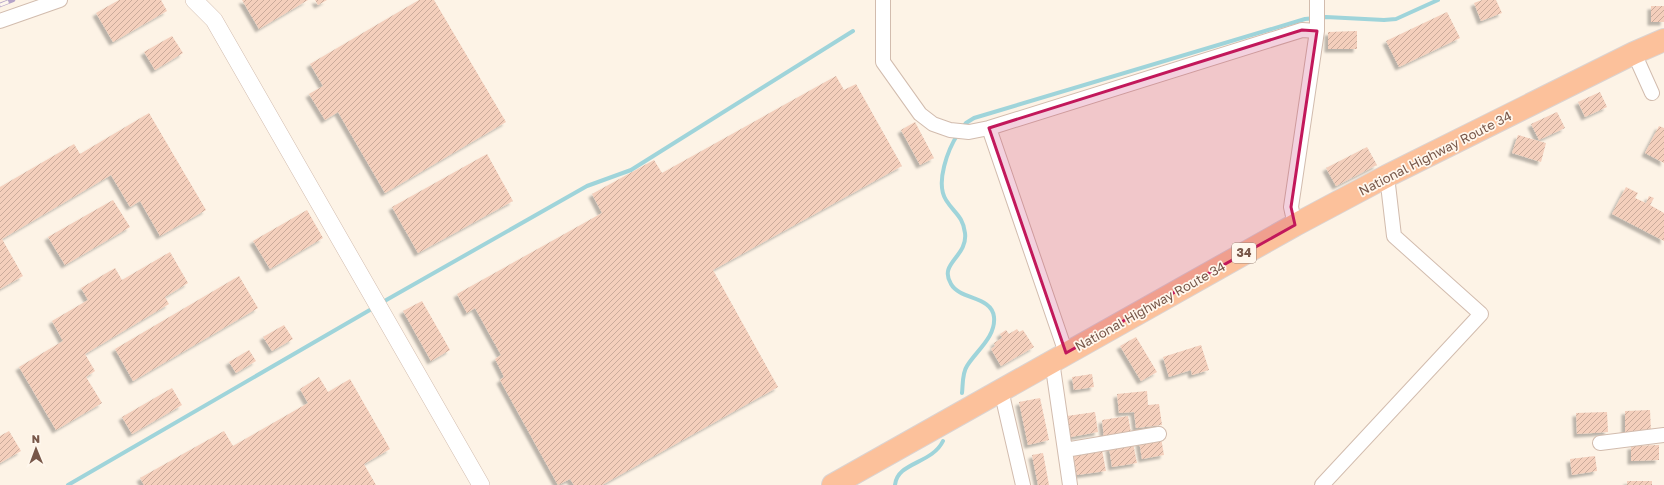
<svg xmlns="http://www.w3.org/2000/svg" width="1664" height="485" viewBox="0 0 1664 485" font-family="'Golos Text',sans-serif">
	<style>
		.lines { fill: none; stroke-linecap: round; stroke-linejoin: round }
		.stream { stroke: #9fd4da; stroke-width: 4 }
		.building { fill: url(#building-hatch); filter: url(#shadow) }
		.minor-casing { stroke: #d2bcae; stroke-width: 16 }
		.tertiary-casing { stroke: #d2bcae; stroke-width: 18 }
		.trunk-casing { stroke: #dcd3d0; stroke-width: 24 }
		.minor { stroke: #fff; stroke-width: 14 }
		.tertiary { stroke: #fff; stroke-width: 17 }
		.trunk { stroke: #fcc19b; stroke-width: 22 }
		.rail-casing { stroke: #b5a3c8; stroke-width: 4.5 }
		.rail { stroke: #fff7ed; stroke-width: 3; stroke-dasharray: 9; stroke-linecap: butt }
		.marked { fill: #c2185b; fill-opacity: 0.2; stroke: #c2185b; stroke-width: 3; stroke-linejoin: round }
		.labels { text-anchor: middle; stroke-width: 3.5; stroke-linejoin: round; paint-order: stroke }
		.shield { fill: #fff7ed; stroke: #a0877a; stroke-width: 1 }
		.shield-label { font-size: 12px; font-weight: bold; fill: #785749 }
		.street-label { font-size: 13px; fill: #785749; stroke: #fff7ed }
	</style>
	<defs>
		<pattern id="building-hatch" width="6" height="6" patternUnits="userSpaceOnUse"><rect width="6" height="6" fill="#f4cfbc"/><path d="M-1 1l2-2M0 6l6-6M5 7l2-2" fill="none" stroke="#caab9b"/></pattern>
		<filter id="shadow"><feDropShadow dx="-3.5" dy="3.5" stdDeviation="1" flood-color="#0004"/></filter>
	</defs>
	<rect width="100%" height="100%" fill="#fdf3e6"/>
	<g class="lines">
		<path class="stream" d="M962,128l4,-5 8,-5 331,-99 21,-2 58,3 12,-1 42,-19
			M958,134c-10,15 -23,49 -12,66 8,13 17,16 19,33 3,24 -27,30 -14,51 9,16 41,12 43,33 2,20 -18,34 -27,49 -5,7 -4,19 -5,27
			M381,303l206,-117 44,-16 222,-139
			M68,485l307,-178
			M895,485c2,-23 37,-21 48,-44"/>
	</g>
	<path class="building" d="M119,0h42l6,11 -54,31 -17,-29z
		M242,0h66l-49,29z
		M315,0h12l-9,5z
		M419,0h15l72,122 -121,71 -47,-81 -13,8 -16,-26 14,-8 -13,-22z
		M1482,0h14l6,13 -21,8 -7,-18z
		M1651,6h13v16h-13z
		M1447,12l13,26 -61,29 -13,-26z
		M1357,31v18h-29v-17z
		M172,36l11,17 -28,17 -11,-18z
		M836,76l8,14 12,-6 46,82 -189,104 65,117 -176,98h-28l-4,-6 -12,6 -58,-105 4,-3 -9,-18 6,-4 -26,-47 -8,5 -10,-19 145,-81 -10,-19 62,-34 8,13z
		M1600,92l7,15 -22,10 -7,-15z
		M1557,112l8,16 -26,12 -8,-16z
		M149,113l57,97 -46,26 -20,-35 -10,6 -19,-32 -109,64 21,37 -23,13v-102l74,-43 6,10z
		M915,122l19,36 -14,7 -19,-35z
		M1659,126l5,2v35l-19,-10z
		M1518,135l28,8 -5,19 -29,-9z
		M1367,147l10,18 -41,21 -10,-18z
		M487,154l26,47 -95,52 -26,-46z
		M1626,187l12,6 -3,5 11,5 3,-7 5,2 -4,7 14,8v28l-52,-27z
		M113,200l17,27 -65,38 -17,-28z
		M307,210l16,28 -53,31 -17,-28z
		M170,252l18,31 -23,14 4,7 -84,50 10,17 -9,6 16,26 -46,27 -37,-63 44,-26 -11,-20 36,-21 -7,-12 34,-20 7,12z
		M239,276l19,32 -125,73 -18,-32z
		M422,301l28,49 -19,11 -28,-50z
		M284,325l9,14 -21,12 -9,-14z
		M1017,329l2,3 4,-2 11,17 -33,19 -10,-17 4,-3 -1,-3 8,-5 -2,-4 6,-4 3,4z
		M1136,337l21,35 -16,9 -21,-35z
		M1201,345l8,25 -17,5 -1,-5 -22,7 -6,-20z
		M249,350l7,11 -20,12 -7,-11z
		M1092,374l2,13 -20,3 -2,-13z
		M319,377l9,15 22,-13 40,70 -26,15 12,21h-232l-4,-7 84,-47 9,15 75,-43 -8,-14z
		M172,388l10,17 -50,29 -10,-17z
		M1147,391l1,14 11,-1 3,21 -26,3 -2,-16 -15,1 -2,-19z
		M1040,398l9,42 -21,5 -9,-43z
		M1650,410l1,22 -26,1v-22z
		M1095,412l3,20 -27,5 -4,-21z
		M1607,412l1,20 -31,2 -1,-21z
		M1128,416l3,17 -27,5 -2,-18z
		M9,431l12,20 -21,12v-27z
		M1161,438l3,17 -22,4 -3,-18z
		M1133,443l4,20 -25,4 -3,-20z
		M1659,445v15l-28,1v-15z
		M1102,450l4,21 -29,4 -4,-21z
		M1043,453l6,32h-11l-6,-30z
		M1595,456l2,15 -25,4 -2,-16z
		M1627,481h25v4h-25z"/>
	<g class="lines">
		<g class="minor-casing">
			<path id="minor" d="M883,0v62l37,52 13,10 17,6 19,2 20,-4 313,-98 15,1
				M0,21l60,-21
				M1634,53l18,40
				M989,128l77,225
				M1295,225l-4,-18 26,-176v-31
				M1052,361l18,124
				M1001,390l22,95
				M1600,443l64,-8
				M1065,450l94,-16
				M1322,485l159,-171 -87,-78 -7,-60"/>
		</g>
		<g class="tertiary-casing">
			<path id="tertiary" d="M194,0l20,20 267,465"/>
		</g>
		<g class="trunk-casing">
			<path id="trunk" d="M833,485l462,-260 92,-49 247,-123 30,-13"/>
		</g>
		<use href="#minor" class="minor"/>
		<use href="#tertiary" class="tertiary"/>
		<use href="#trunk" class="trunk"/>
		<g class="rail-casing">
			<path id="rail" d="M0,5l13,-5"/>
		</g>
		<use href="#rail" class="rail"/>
	</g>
	<path class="marked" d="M1302,30l15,1 -26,176 4,18 -229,128 -77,-225z"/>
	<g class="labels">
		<rect class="shield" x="1232" y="243" width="24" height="20" rx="3"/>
		<g class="shield-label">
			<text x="1244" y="257">34</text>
		</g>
		<g class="street-label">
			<text transform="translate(1435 153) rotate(-27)" y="5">National Highway Route 34</text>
			<text transform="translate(1150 306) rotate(-29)" y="5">National Highway Route 34</text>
		</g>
	</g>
	<g transform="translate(36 449) rotate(359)" stroke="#fff7ed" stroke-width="3" paint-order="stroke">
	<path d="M0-3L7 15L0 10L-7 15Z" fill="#785749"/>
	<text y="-6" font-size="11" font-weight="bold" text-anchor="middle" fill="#785749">N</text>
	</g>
</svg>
